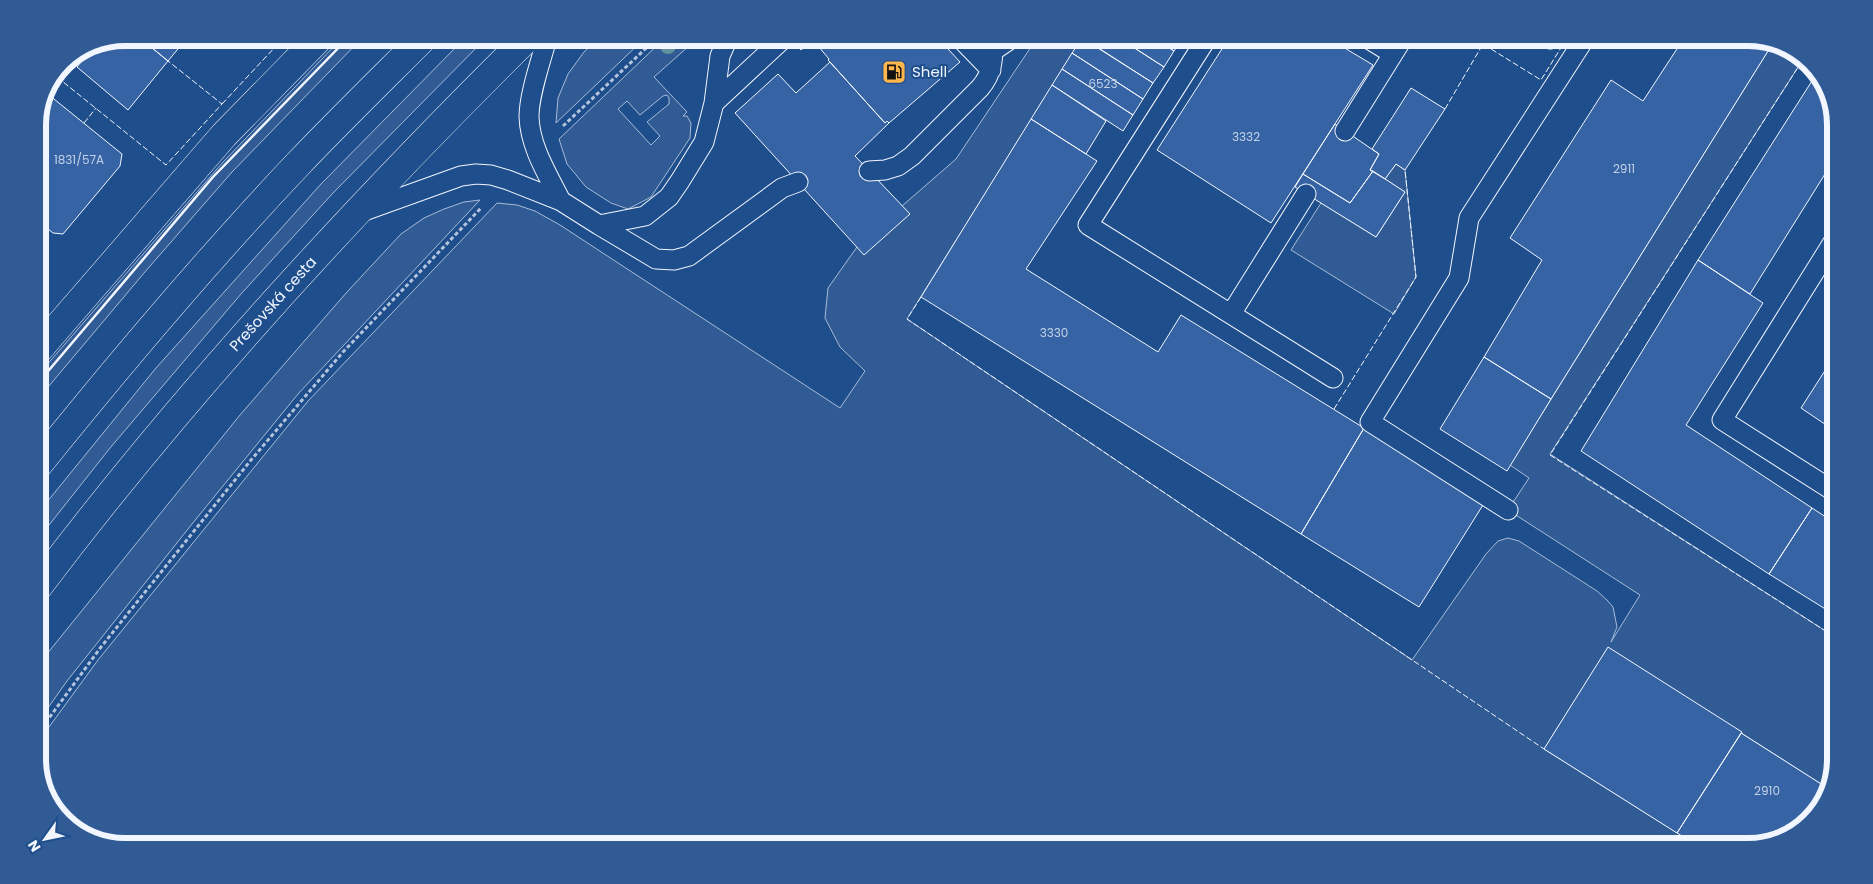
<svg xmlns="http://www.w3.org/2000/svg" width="1873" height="884" viewBox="0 0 1873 884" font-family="Poppins,sans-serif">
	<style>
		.built { fill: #305b95; stroke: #a8bbd7; fill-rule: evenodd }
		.building { fill: #3563a3; stroke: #f2f6ff }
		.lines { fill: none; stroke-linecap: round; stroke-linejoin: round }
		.service-casing { stroke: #f2f6ff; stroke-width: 21 }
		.minor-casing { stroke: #f2f6ff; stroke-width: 29 }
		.trunk-casing { stroke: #f2f6ff; stroke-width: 29 }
		.path { stroke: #b3c4dc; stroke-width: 3; stroke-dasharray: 4 2.5; stroke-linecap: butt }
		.service { stroke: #1f4e8c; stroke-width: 19 }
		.minor { stroke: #1f4e8c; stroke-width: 28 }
		.trunk { stroke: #1f4e8c; stroke-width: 28 }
		.fence { stroke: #f2f6ff; stroke-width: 1; stroke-dasharray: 6 2.5; stroke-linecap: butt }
		.wall { stroke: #f2f6ff; stroke-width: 2.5 }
		.tree { fill: #61919a }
		.labels { text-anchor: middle; stroke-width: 4; stroke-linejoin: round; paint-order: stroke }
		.number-label { font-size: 12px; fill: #c3d1e8 }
		.poi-label { font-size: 15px; fill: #f2f6ff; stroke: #1f4e8c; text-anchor: start }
		.street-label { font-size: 15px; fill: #f2f6ff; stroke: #1f4e8c }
		.rim { fill: none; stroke: #f2f6ff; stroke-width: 6 }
	</style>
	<rect width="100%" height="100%" fill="#1f4e8c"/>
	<path class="built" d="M342,38h20l-130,134 -88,101 -106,126v-24l185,-213z
		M465,38h21l-153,155 -92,101 -131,154 -72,91v-26l118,-145 165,-184z
		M599,38h46l-89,85 2,-25 10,-24 16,-22z
		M665,38h33l-44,39 33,35 -4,4h4l4,7 -1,15 -39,59 -23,12 -17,-6 -25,-16 -19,-23 -8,-25zM667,95l2,3v6l-22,18 13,14 -9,9 -33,-36 9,-8 13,14 23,-19z
		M1037,38h45l-175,281 505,341 74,-106 12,-13 10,-3 11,3 78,50 10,9 6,7 4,20 -6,15 29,-47 -132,-85 21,-32 -19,-13 263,-422 9,1 20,17 -252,393 285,183v122l-6,30 -221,-141 -64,101 154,97h-1573l-34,-6 -36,-28 -17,-47v-23l60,-82 210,-259 189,-198 20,2 18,6 25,14 280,183 25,-37 -25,-24 -15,-29 3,-30 29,-41 45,-41 54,-47z
		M1396,164l9,6 11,107 -22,37 -103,-64 30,-47 55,34 29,-45 -20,-13z
		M480,200l-182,194 -106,130 -125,157 -29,41v-57l202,-250 107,-123 54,-58 23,-16 20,-9 20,-7z"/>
	<path class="building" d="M125,38h15l28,23 -40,49 -51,-43 19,-24z
		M140,38h47l-19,23z
		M792,38h146l22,24 -71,61 -2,-2 -2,2 -57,-63 1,-1 -16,-19 -12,10z
		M1082,38l71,45 -10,16 -71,-46z
		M1083,38h36l45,29 -11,16z
		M1119,38h34l21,13 -10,16z
		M1153,38h30l-9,13z
		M1229,38h99l45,27 -102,158 -114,-73z
		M1684,38h64l25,5 -222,356 -67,-42 58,-97 -32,-22 101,-158 32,21z
		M1072,53l71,46 -10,16 -71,-46z
		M830,62l55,61 2,-2 2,2 -34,33 55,58 -46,41 -129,-142 43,-39 18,19z
		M1062,69l71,46 -10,16 -71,-46z
		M1817,73l4,3 14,44v38l-85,136 -52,-34z
		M1052,85l54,36 -20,33 -55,-35z
		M1411,88l34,21 -40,61 -9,-6 -11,15 -15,-9 9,-16 -7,-5z
		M49,95l73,59 -2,12 -57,68 -10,-1 -15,-12v-101z
		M1031,119l66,42 -71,108 132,83 23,-37 183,113 -63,106 -380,-237z
		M1335,124l44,30 -9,16 3,1 -23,32 -47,-29z
		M1373,171l32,21 -29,45 -81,-50 8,-13 47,29z
		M1698,260l65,43 -77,122 126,83 -43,66 -188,-123z
		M1835,355v76l-34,-23z
		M1484,357l67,42 -44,72 -67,-42z
		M1364,428l119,77 -64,102 -118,-73z
		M1812,508l23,15v92l-66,-41z
		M1608,647l134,85 -65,101 -133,-84z
		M1741,733l88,56v4l-33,39 -48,14h-50l-21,-13z"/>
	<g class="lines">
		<g class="service-casing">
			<path id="service" d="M547,38c-6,23 -18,56 -18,79 1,30 19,58 32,84
				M728,38l-8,18 -6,47 -10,39 -24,39 -11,16 -24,19 -46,9 57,34 18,1 15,-4 93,-68 16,-6
				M960,38l31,32
				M1207,38l-119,187 245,153
				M1367,38l26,16
				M1548,38l2,1
				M993,51l19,-13
				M714,103l70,-65
				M1345,131l58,-93
				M869,171l16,-1 13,-4 14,-10 68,-68c13,-15 14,-31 12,-50
				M361,212l100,-36 15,-2 15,1 17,5 53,21 38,24
				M1835,239l-113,181 113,72
				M1231,314l75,-120
				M1508,510l-138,-88 89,-144 10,-60 116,-180"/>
		</g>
		<g class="minor-casing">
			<path id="minor" d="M38,350l186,-215 95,-97"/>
		</g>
		<g class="trunk-casing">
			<path id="trunk" d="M38,465c83,-103 169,-205 260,-301 41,-43 83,-84 125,-126
				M38,587c148,-196 315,-377 489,-549"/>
		</g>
		<path class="path" d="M563,126l94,-88
			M38,733l63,-86 150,-187 92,-108 139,-145"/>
		<use href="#service" class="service"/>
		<use href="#minor" class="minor"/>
		<use href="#trunk" class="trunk"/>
		<path class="fence" d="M277,45l7,-7
			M1802,61l-252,394 285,182
			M57,77l109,88 56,-61 -54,-43
			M222,104l55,-59 -9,-7
			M1445,109l38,-65 58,36 26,-42
			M84,123l12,-15
			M921,297l-14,22 637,430
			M1334,409l82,-132 -11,-107"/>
		<path class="wall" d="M38,383l175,-206 135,-139"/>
	</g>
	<circle class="tree" cx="668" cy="46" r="8"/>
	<defs>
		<g id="fuel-square" transform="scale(1.25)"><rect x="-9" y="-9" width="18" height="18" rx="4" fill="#ffb74d" stroke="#1f4e8c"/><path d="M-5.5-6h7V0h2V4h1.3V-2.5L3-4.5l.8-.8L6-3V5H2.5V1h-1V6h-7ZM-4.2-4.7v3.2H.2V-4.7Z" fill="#111"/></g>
	</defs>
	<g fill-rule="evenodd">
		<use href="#fuel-square" x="894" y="72"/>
	</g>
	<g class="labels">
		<g class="number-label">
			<text x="1103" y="88">6523</text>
			<text x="1246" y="141">3332</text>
			<text x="79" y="164">1831/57A</text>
			<text x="1624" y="173">2911</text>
			<text x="1054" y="337">3330</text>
			<text x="1767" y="795">2910</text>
		</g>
		<g class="poi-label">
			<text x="912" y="77">Shell</text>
		</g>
		<g class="street-label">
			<text transform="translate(273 304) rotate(-48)" y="5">Prešovská cesta</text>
		</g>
	</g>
	<path d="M0 0H1873V884H0ZM125 46H1748A79 79 0 0 1 1827 125V759A79 79 0 0 1 1748 838H125A79 79 0 0 1 46 759V125A79 79 0 0 1 125 46Z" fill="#305b95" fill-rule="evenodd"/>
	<path class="rim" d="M125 46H1748A79 79 0 0 1 1827 125V759A79 79 0 0 1 1748 838H125A79 79 0 0 1 46 759V125A79 79 0 0 1 125 46Z"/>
	<g transform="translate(45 839) rotate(237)" stroke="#1f4e8c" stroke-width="4" paint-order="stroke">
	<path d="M0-4L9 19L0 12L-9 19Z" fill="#f2f6ff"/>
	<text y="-8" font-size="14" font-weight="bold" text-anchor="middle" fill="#f2f6ff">N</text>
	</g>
</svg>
